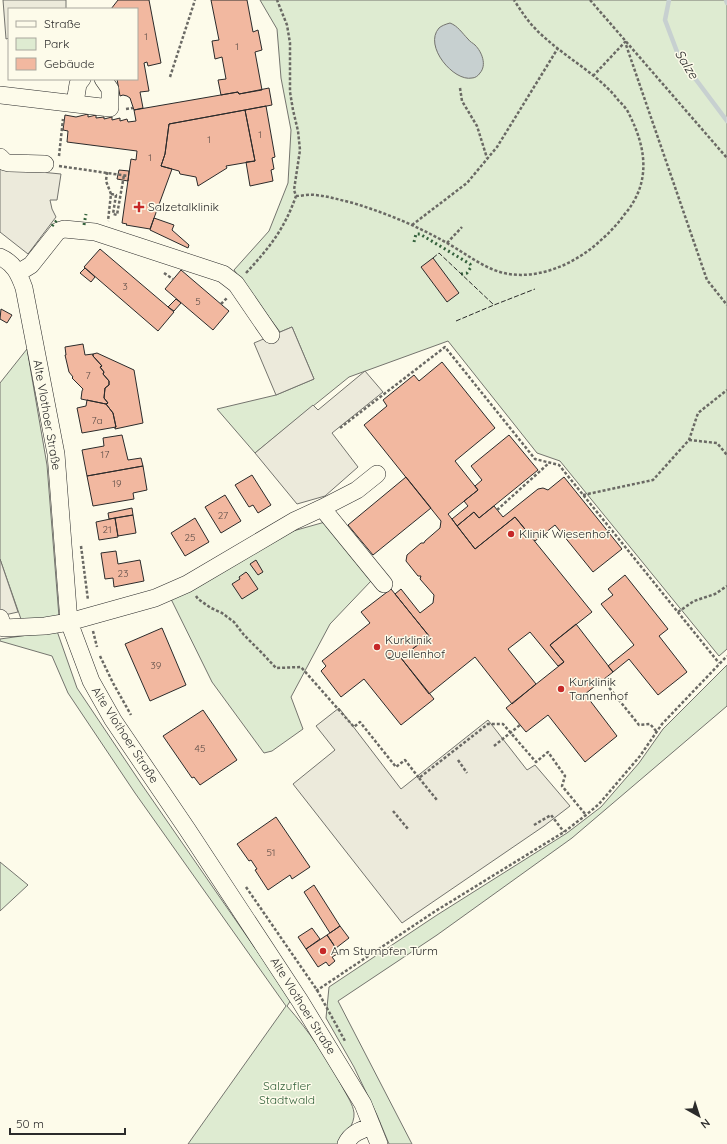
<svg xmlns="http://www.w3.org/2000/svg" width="727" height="1144" viewBox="0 0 727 1144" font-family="Quicksand,sans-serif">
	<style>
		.green { fill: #deebd1; stroke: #74746e }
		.parking { fill: #eceadb; stroke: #74746e }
		.water { fill: #c7d0d0; stroke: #74746e }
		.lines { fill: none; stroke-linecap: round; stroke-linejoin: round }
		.stream { stroke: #c7d0d0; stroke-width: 4.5 }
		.building { fill: #f2b8a0; stroke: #2b2b2b }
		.minor-casing { stroke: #2b2b2b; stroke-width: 18 }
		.path { stroke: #6a6964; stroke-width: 2.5; stroke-dasharray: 3 2; stroke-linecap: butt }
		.minor { stroke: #fdfbea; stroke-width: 17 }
		.hedge { stroke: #34623c; stroke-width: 3; stroke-dasharray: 2 3; stroke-linecap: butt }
		.fence { stroke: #2b2b2b; stroke-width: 1; stroke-dasharray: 5 2; stroke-linecap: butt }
		.poi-dot { fill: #c62828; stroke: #fdfbea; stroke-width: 1.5 }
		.labels { text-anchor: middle; stroke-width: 3; stroke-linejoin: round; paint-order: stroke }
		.number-label { font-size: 10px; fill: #5d4e48 }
		.poi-label { font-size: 12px; fill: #2b2b2b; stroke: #fdfbea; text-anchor: start }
		.street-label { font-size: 12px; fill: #2b2b2b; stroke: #fdfbea }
		.park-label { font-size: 12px; fill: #34623c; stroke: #fdfbea }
		.water-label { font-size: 13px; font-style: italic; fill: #2b2b2b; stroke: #fdfbea }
	</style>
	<rect width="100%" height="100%" fill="#fdfbea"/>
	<path class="green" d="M260,0h467v649l-8,7 -159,-195 -23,-8 -89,-112 -99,36 -94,76 -38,-44 59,-14 38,-16 -22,-52 -12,5 -46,-62 35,-39 19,-48 3,-53 -10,-52 -4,-49z
		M27,349l20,116 12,152 -37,5 -22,-63v-176z
		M325,522l46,59 -41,43 -39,73 12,32 -31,22 -8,2 -52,-71 -41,-83 122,-68z
		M57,631l20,57 63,94 151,218 -4,6c22,25 40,52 56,82 4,8 10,16 11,25 1,11 -9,22 -14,31h-152l98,-138 -151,-213 -67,-100 -16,-37 -52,-15v-2z
		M727,665v41l-155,132 -135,97 -99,66 74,143h-23l-12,-29 -23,-48 -28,-49 3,-31 108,-72 130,-82 34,-26 38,-44 24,-34z
		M0,862l28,23 -28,26z"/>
	<path class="parking" d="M3,0h63v9h-57v29l-3,1z
		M0,168l61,6 -4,26h-7l2,9 4,8 -28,37 -28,-22z
		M292,327l22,52 -38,16 -22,-52z
		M365,371l18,21 -51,41 26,34 -33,29 -28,8 -42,-51 58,-48 5,5z
		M0,559l18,53 -18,4z
		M339,708l62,81 87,-69 39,50 8,-5 35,41 -26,20 -142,97 -109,-139 42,-34 -19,-24z"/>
	<path class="water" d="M450,23c8,3 12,10 18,16 2,3 5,4 7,6 7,7 12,20 5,28 -2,3 -5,5 -8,5 -18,4 -49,-32 -33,-50 2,-2 7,-4 11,-5z"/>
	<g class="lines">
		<path class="stream" d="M669,0l-4,20 14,37 48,64
			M726,0l1,3"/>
	</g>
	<path class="building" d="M118,0h31l12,63 -13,3 -1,-4 -3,1 5,28 -9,1 3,16 -9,2 -4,-12 -3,-2 -4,-1 -3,1 -3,-17h20v-70h-26z
		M211,0h36l6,32 5,-2 4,20 -7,2 7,38 -23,4 -1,-2 -17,3 -3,-15 8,-1 -4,-22 -7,2 -3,-18 7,-1z
		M269,88l3,17 -103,19 -4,30 -4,12 11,3 -22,60 -24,-4 1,-1 -5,-1 9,-64 5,1 1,-9 -70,-9 1,-11 -5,-1 2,-15 11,2 12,-3v3l8,-2v3l8,-1v2l8,-2v3l8,-2v3l7,-2 1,3 8,-1 -2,-11 104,-18 1,2z
		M266,106l9,51 -3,1 2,11 -3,1 2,11 -23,5 -4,-24 9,-1 -10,-51z
		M245,110l10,51 -29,5 1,2 -29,18 -2,-9 -16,-3 -1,-3 -18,-5 4,-12 4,-30z
		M119,170l10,1 -1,10 -11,-2z
		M154,218l20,7 -2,5 17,15 -1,3 -38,-18z
		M100,249l74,63 -16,19 -74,-64z
		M433,258l26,35 -12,9 -26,-35z
		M85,268l10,9 -4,5 -11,-9z
		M181,270l48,41 -16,19 -48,-41z
		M176,299l5,4 -7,8 -6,-4z
		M1,309l11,6 -5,8 -7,-4z
		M83,344l2,11 8,-1v2l9,10 -2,1 4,5 -1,2 6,7v4l-4,3 -1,10 4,5 -2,1 -25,-5 1,-8 1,-2 -11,-11 1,-1 -4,-5 -4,-17h1l-1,-8z
		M97,353l37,17 9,53 -28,6v-2h1l-3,-14 -7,-9 2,-1 -4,-5 1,-10 4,-3v-4l-6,-7 1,-2 -4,-5 2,-1 -9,-10v-2z
		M442,362l53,66 -40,33 23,29 -30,24 27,35 40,-32 77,95 -42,33 14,17 -6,4 -28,-34 -22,17 28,35 -24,20 -37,-47 -46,37 -28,-36 28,-22 -34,-42 6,-5 19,24 13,-10 1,-8 -14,-16 1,-3h-3l-12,-15 1,-6 14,-12h3l1,-2 15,-13 1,-7 -77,-96 23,-19 -4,-6 31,-25 5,6z
		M87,400l19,4 7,9 3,14 -34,6 -5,-25 9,-2z
		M122,435l6,25 13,-2 2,8 -56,10 -5,-26 22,-4 -1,-8z
		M509,435l29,35 -59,48 -5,-6 -17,14 -5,-7 16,-13 -4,-5 14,-11 -3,-4 7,-6 -11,-14z
		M143,466l4,24 -14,3 1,6 -41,7 -6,-30z
		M252,475l19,30 -13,8 -5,-8 -4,2 -14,-22z
		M406,477l25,31 -58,47 -25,-30z
		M564,477l58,72 -29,23 -38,-47 -20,16 -20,-24 -40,32 -18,-23 17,-14 5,6 15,-12 9,11 35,-28 5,-1 5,2z
		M225,495l16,26 -20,12 -16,-26z
		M132,508l1,7 -24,4 -1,-6z
		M133,515l3,18 -18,3 -3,-18z
		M115,518l3,19 -19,3 -3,-18z
		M195,518l14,24 -24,14 -14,-23z
		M116,551l2,13 22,-4 4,21 -30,6 -1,-9 -8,1 -4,-26z
		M256,560l7,12 -5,3 -8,-11z
		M246,572l2,2 10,15 -16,10 -10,-15 8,-5 -1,-2z
		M625,575l43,54 -9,7 28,36 -29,23 -29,-36 -16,13 -5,-6 26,-21 -33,-41 12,-9 -5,-6z
		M391,589l38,47 -28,22 33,41 -33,26 -37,-46 -23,18 -20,-26 5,-5 -4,-5 48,-38 -9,-11z
		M576,624l37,48 -28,22 32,42 -32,26 -37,-47 -22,17 -20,-24 58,-46 -14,-17z
		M162,628l24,57 -36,16 -25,-57z
		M203,710l34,50 -37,25 -6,-8 -2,1 -29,-42z
		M276,817l34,50 -18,12 -2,-4 -22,15 -13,-20 2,-1 -6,-9 -2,1 -12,-17z
		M314,885l26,41 -10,7 -26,-41z
		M340,926l9,12 -13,10 -9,-13z
		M312,928l8,11 -14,10 -8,-12z
		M327,935l12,18 -7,4 3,4 -6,5 -3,-4 -8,5 -12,-18z"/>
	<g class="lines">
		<g class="minor-casing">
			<path id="minor" d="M0,95l110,13v-19l-7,-10
				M75,103l3,-19 4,-5
				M0,157l5,5 4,1 36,1
				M0,257c14,6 19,17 24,31l32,166 13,168 22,59 22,39 74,109 113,172 63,103 16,40
				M18,273l13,-8 27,-34 6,-2 31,3 128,42 13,10 35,51
				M322,508l62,76
				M0,618l4,10 41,-2 24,-4 86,-24 32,-14 107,-63 28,-13 35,-18 20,-16
				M346,1144c5,-11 15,-14 26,-18"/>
		</g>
		<path class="path" d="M590,0l137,158
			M593,76l32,-34 82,238 20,25
			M170,77l25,-77
			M460,88l2,13 15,25 10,32
			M126,109l7,-1
			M59,156l4,-37
			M59,166l69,10
			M107,172l-1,9 5,13 -3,27
			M111,194l5,1 -3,19 4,1 7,-40
			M296,196c6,0 13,-2 19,-1 13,1 25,5 38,8 33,10 64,23 94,40 16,9 30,20 47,27 36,14 79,-4 106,-29 9,-8 17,-16 24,-26 27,-31 23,-66 5,-101 -2,-5 -6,-9 -10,-13 -20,-26 -51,-42 -75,-64 -13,-11 -21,-23 -30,-37
			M412,225l55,-42 30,-36 61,-99
			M447,243l15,-16
			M164,273l9,6
			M246,273c23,-25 38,-43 50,-77l-2,-6 6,-40 -2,-19 -5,-21 -3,-18v-49l-3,-18 -10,-25
			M221,304l7,-7
			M340,428l105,-81 90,112 24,6 160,198
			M689,440l28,3 10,12
			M583,495l70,-15 36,-40 9,-27 29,-23
			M497,510l52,-47
			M81,546l7,54
			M196,596l2,3 13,9 11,5 12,9 10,13 18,18 14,15 25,-1 53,60 6,-5 36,45 9,-7 14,18 69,-54h15l33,38 12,-10 17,24 -3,10 24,29
			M678,612l16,-11 21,-7 12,-8
			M93,631l4,16
			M100,656l13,27 18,32
			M603,680l36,45 11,-1 7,8
			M494,746l26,-21
			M458,760l9,13
			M419,778l18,22
			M393,811l15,18
			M534,825l17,-10 13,17
			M246,887l71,103 28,51
			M316,991l118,-79 130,-80 22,-17 13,-11 41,-48 22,-32 65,-68"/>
		<use href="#minor" class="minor"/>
		<path class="hedge" d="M84,225l2,-11
			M52,226l5,-6
			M414,242l2,-8h4l50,30 1,3 -4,6 -6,1"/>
		<path class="fence" d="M433,258l6,-5 55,52 41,-16
			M456,321l38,-16"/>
	</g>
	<g class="poi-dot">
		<path d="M137 201h4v4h4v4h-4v4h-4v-4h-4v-4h4z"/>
		<circle cx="511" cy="534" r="4"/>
		<circle cx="377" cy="647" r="4"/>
		<circle cx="561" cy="689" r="4"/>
		<circle cx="323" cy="951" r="4"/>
	</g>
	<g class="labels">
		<g class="number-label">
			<text x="146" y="40">1</text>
			<text x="237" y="50">1</text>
			<text x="260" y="138">1</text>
			<text x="209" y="143">1</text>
			<text x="150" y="161">1</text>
			<text x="125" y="290">3</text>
			<text x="198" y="305">5</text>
			<text x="88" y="379">7</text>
			<text x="97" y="424">7a</text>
			<text x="105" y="458">17</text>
			<text x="117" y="487">19</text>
			<text x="223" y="519">27</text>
			<text x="107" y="533">21</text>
			<text x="190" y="541">25</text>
			<text x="123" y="577">23</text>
			<text x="156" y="669">39</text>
			<text x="200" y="752">45</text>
			<text x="271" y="856">51</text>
		</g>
		<g class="poi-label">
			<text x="148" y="211">Salzetalklinik</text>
			<text x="519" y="538">Klinik Wiesenhof</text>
			<text x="385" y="644">Kurklinik<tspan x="385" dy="14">Quellenhof</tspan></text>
			<text x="569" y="686">Kurklinik<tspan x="569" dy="14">Tannenhof</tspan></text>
			<text x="331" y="955">Am Stumpfen Turm</text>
		</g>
		<g class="street-label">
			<text transform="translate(47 415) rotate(80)" y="4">Alte Vlothoer Straße</text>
			<text transform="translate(125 735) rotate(57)" y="4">Alte Vlothoer Straße</text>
			<text transform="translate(303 1006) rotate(58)" y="4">Alte Vlothoer Straße</text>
		</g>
		<g class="park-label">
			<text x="287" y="1090">Salzufler<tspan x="287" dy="14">Stadtwald</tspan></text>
		</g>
		<g class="water-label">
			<text transform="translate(687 64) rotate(58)" y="5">Salze</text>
		</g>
	</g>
	<rect x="8" y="8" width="130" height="72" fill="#fdfbea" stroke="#a9a89e"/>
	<rect x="16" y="21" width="20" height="6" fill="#fdfbea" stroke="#a9a89e"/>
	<text x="44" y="28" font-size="12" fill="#2b2b2b">Straße</text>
	<rect x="16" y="38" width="20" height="12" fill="#deebd1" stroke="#a9a89e"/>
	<text x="44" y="48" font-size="12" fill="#2b2b2b">Park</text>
	<rect x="16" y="58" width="20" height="12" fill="#f2b8a0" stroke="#a9a89e"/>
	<text x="44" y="68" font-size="12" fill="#2b2b2b">Gebäude</text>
	<g transform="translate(699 1116) rotate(141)" stroke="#fdfbea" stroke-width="3" paint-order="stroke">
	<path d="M0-3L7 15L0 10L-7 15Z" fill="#2b2b2b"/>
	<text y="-6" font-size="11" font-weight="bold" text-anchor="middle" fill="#2b2b2b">N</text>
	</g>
	<path d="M10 1128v6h115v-6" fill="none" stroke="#2b2b2b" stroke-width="2"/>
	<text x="16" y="1128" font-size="12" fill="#2b2b2b" stroke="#fdfbea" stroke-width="3" paint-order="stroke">50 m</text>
</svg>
